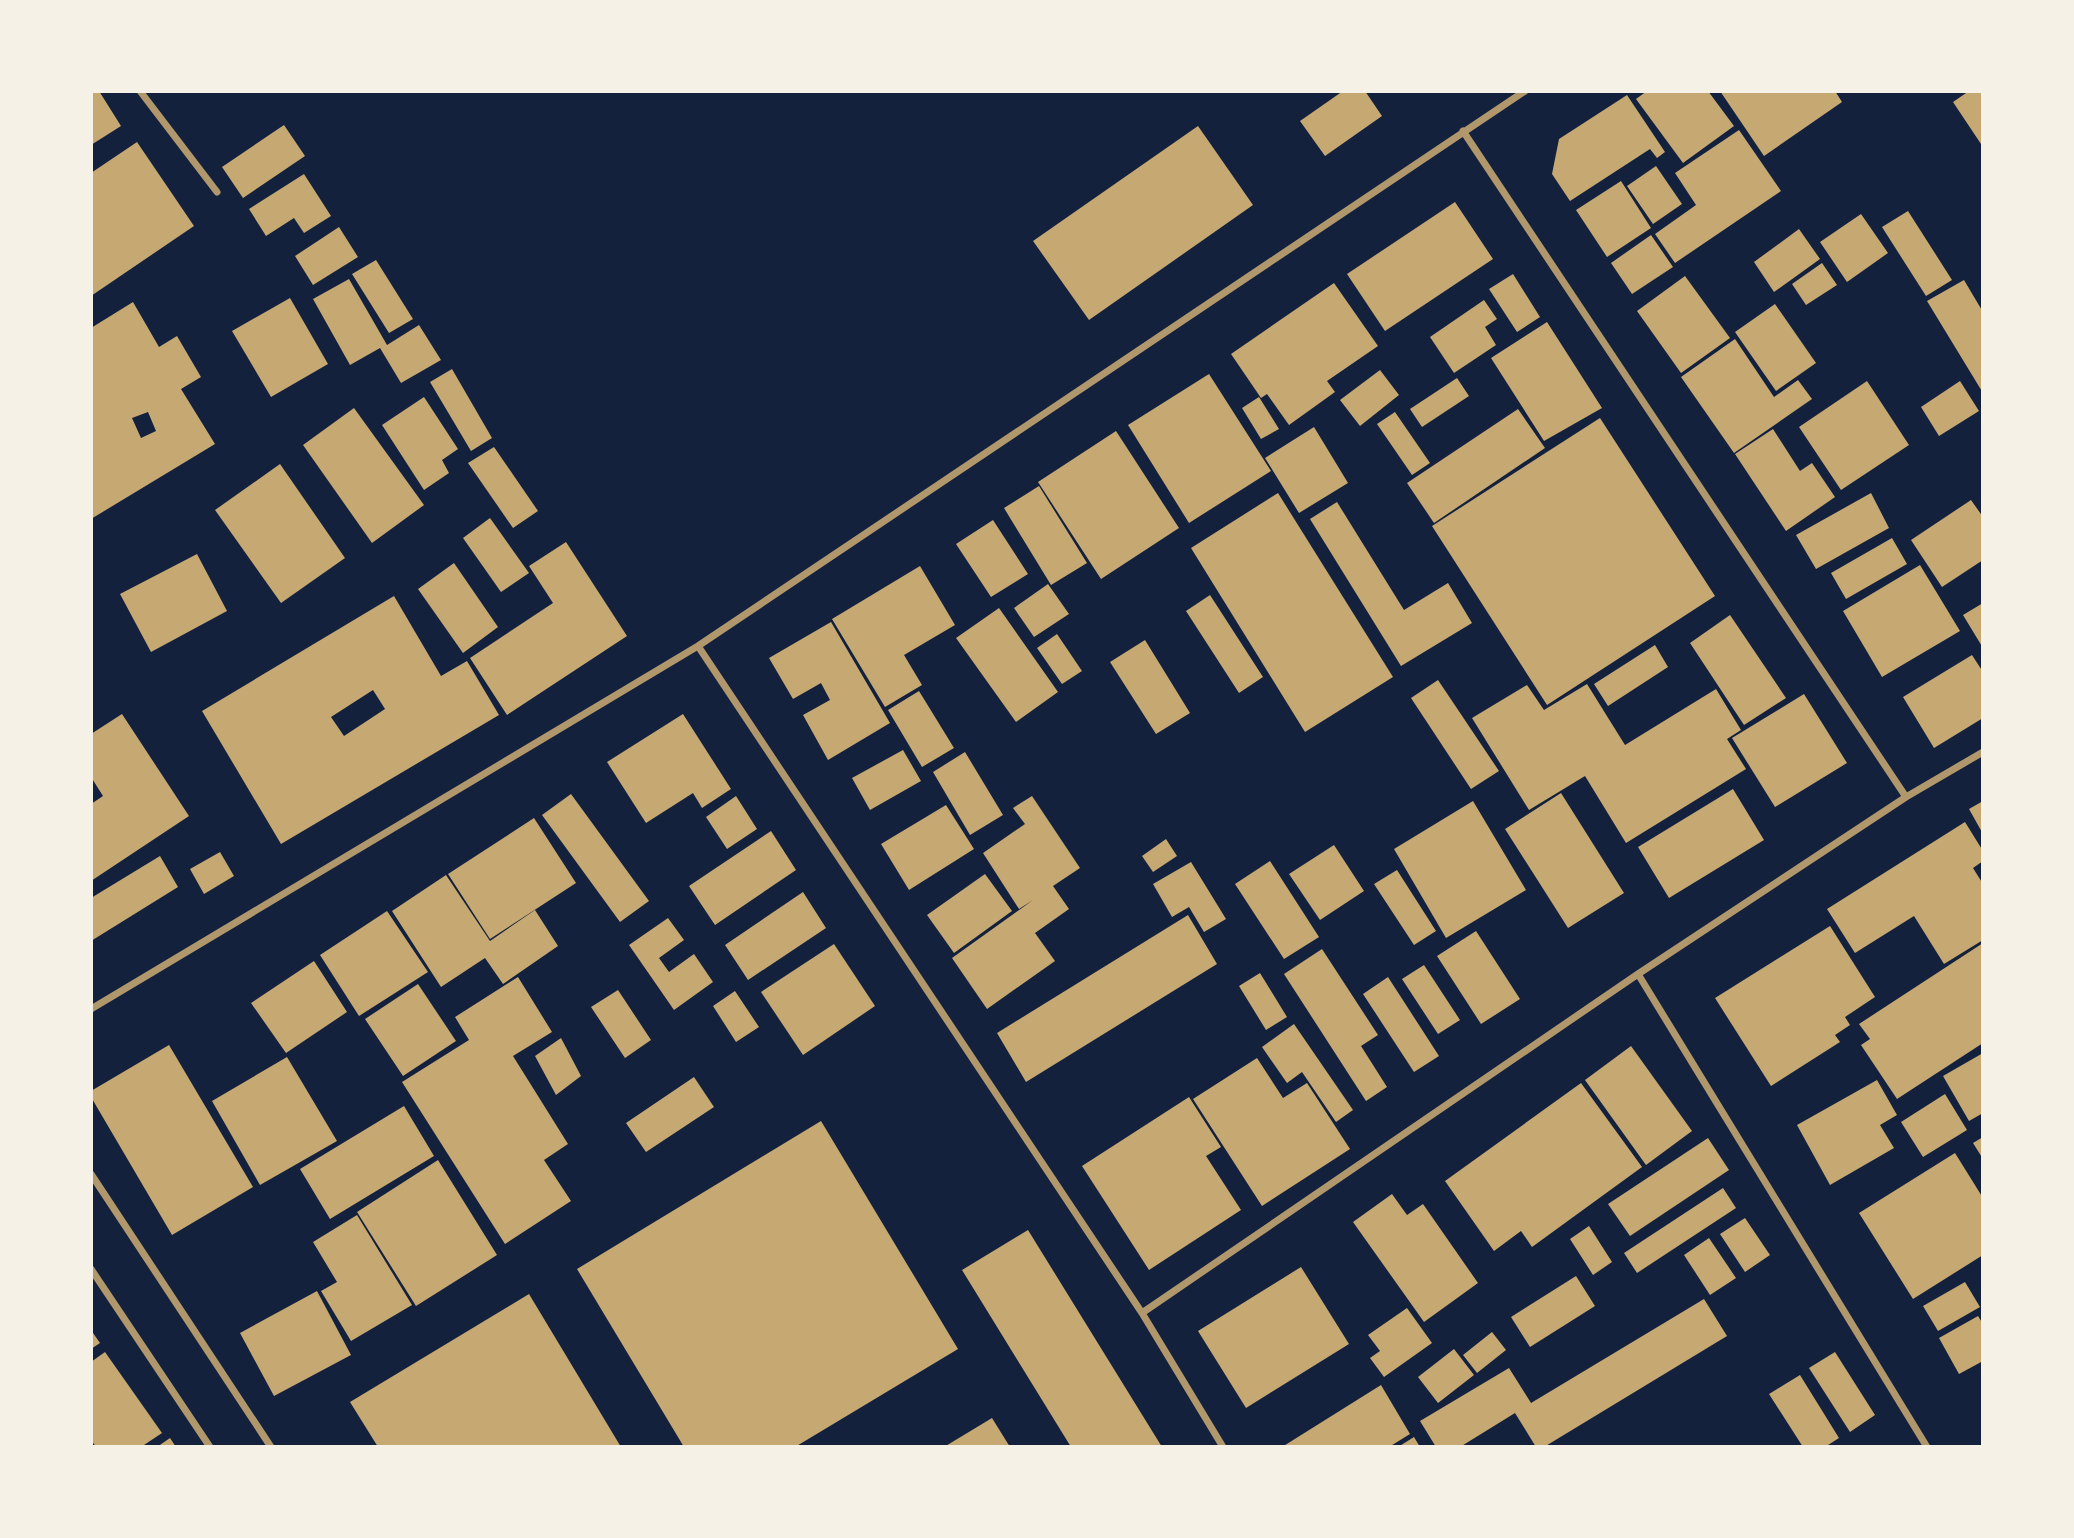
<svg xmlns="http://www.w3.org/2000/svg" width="2074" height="1538" viewBox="0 0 2074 1538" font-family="Montserrat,sans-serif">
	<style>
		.building { fill: #c6a872; fill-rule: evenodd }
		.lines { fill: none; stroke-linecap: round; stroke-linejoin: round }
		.minor { stroke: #b1986c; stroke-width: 7 }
	</style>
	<rect width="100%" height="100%" fill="#14213d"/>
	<path class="building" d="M91,91h8l22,35 -30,19z
		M1343,91h22l17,25 -57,40 -25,-35z
		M1647,91h61l26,35 -51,37 -47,-64z
		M1720,91h115l7,11 -78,54z
		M1969,91h14l-2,53 -28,-42z
		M1627,95l38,57 -8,6 -7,-9 -80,52 -18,-27 7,-35z
		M284,125l21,31 -62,42 -21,-31z
		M1198,126l55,79 -164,115 -56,-79z
		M1739,130l42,61 -106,72 -20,-29 41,-29 -21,-32z
		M137,142l57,84 -103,70v-123z
		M1656,166l26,38 -29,20 -26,-38z
		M304,174l27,42 -27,17 -10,-15 -28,18 -17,-27z
		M1621,181l30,47 -44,29 -31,-47z
		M1455,202l38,57 -108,72 -38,-57z
		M1908,211l44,69 -26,16 -44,-69z
		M1861,214l27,39 -41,29 -27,-40z
		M339,227l19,30 -45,28 -18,-29z
		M1799,229l21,30 -46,33 -20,-30z
		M1651,235l22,32 -41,27 -21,-31z
		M376,260l37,59 -24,14 -37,-59z
		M1822,263l15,22 -31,20 -14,-21z
		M1513,274l27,43 -23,15 -28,-43z
		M1685,276l45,62 -49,35 -44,-62z
		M349,279l38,66 32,-20 22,35 -40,23 -21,-35 -30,17 -37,-66z
		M1964,280l19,32v81l-56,-92z
		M1334,283l44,63 -51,35 8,11 -46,33 -22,-31 -6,4 -30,-44z
		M290,298l38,66 -57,33 -39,-66z
		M1484,300l13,19 -12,8 11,18 -42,28 -24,-36z
		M133,302l26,45 18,-11 24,41 -20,12 34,55 -124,75v-191zM148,412l8,19 -15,7 -9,-20z
		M1775,304l41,59 -40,28 -41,-59z
		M1547,322l55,86 -58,33 -53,-83z
		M1735,339l39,58 24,-17 14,19 -78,54 -53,-76z
		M452,369l40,69 -21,13 -41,-69z
		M1380,370l19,25 -39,31 -20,-26z
		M1209,374l62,97 -82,52 -61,-98z
		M1457,378l12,18 -47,31 -12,-18z
		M1867,381l42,64 -68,45 -42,-63z
		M1960,381l19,30 -40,25 -18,-29z
		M424,397l34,52 -16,11 7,13 -25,17 -42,-65z
		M1259,397l20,32 -18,10 -19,-31z
		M354,408l70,97 -52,38 -69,-98z
		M1518,409l27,39 -111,75 -27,-40z
		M1395,412l35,51 -18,12 -35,-51z
		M1600,418l115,178 -168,109 -115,-179z
		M1314,427l34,56 -49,30 -34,-55z
		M1773,429l27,42 12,-8 23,34 -49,34 -51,-77z
		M1116,431l63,97 -78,51 -63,-97z
		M494,447l44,64 -25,17 -45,-65z
		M280,464l65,94 -64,45 -66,-93z
		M1039,486l48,77 -36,22 -47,-77z
		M1278,493l115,184 -88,55 -114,-184z
		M1871,493l18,35 -73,41 -20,-34z
		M1971,500l12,17v43l-41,27 -31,-47z
		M1337,502l67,108 44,-27 24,40 -71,43 -91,-147z
		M490,518l39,55 -28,19 -38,-54z
		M993,520l35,54 -37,23 -35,-53z
		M1892,538l15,26 -61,35 -15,-26z
		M566,542l61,94 -120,79 -37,-57 83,-55 -24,-37z
		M197,554l30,57 -76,41 -31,-58z
		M454,563l44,64 -35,26 -45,-64z
		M1920,565l40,66 -78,46 -39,-66z
		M920,566l35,59 -51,30 18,30 -37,22 -53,-88z
		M1048,584l21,30 -35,23 -20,-29z
		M1210,595l53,82 -24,16 -53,-82z
		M394,596l47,80 26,-15 32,54 -218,129 -79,-133zM373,690l12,19 -41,27 -13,-19z
		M1983,603v45l-20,-33z
		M999,608l59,84 -42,30 -60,-84z
		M1730,615l56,83 -42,27 -54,-82z
		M831,622l59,101 -62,37 -25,-45 27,-15 -9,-17 -28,16 -24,-41z
		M1057,634l25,37 -20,13 -25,-36z
		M1145,640l45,73 -34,21 -46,-72z
		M1655,645l13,22 -60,39 -14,-22z
		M1972,655l11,17v46l-49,30 -31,-51z
		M1438,680l61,91 -28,18 -60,-91z
		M1587,684l38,61 91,-56 25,41 -14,9 19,30 -120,74 -41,-67 -56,34 -57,-92 55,-33 17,25z
		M919,691l35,57 -32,19 -34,-57z
		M1804,694l43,69 -72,44 -43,-69z
		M122,714l67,102 -98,65v-77l12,-8 -12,-19v-43z
		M683,714l48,75 -29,19 -9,-15 -47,30 -39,-61z
		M903,750l18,31 -51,29 -18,-32z
		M965,752l38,63 -33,20 -37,-63z
		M1733,789l31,51 -95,58 -31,-51z
		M1561,793l63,100 -56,35 -63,-99z
		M571,794l78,107 -29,21 -78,-107z
		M736,796l21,33 -30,20 -21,-32z
		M1032,796l48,72 -27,18 16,23 -34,24 20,28 -68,48 -35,-51 81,-58 -14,9 -36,-56 42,-29 -12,-16z
		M1473,801l53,89 -80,48 -52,-89z
		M1983,801v33l-14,-25z
		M946,805l28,44 -65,41 -28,-46z
		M534,818l42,65 -86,56 -42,-65z
		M1965,822l18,29v10l-10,7 10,16v56l-39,24 -30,-48 -59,37 -28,-44z
		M771,831l25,39 -81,55 -26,-39z
		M1166,839l11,17 -24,16 -11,-16z
		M1334,845l30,46 -44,29 -31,-46z
		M220,852l14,24 -30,18 -14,-25z
		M160,856l18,31 -87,54v-43z
		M1270,861l49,76 -35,22 -49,-75z
		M1191,862l35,57 -22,13 -15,-25 -17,10 -19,-33z
		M1397,870l39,61 -22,14 -40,-61z
		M985,874l27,37 -58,42 -27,-38z
		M446,875l44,66 45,-31 23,36 -55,38 -18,-26 -44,29 -49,-76z
		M803,892l23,36 -78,52 -23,-35z
		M387,911l41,61 -69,44 -39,-61z
		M1188,915l29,49 -191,118 -29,-49z
		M668,918l16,22 -25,18 10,14 25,-18 19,28 -39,28 -45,-65z
		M1830,926l45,71 -30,20 5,8 -15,10 5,7 -69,44 -56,-88z
		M1476,931l44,68 -39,25 -44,-68z
		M1983,943v100l-86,56 -36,-54 9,-6 -11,-15z
		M834,944l41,62 -72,49 -42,-63z
		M1322,949l56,86 -17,11 26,41 -21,14 -82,-127z
		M314,961l33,51 -61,41 -35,-50z
		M1424,965l36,55 -22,14 -36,-55z
		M1260,973l27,44 -21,13 -27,-44z
		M518,977l34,55 -39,24 55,88 -24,16 27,41 -66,43 -103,-162 67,-42 -14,-23z
		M1388,977l51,79 -25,16 -51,-78z
		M418,984l38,57 -53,35 -38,-57z
		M618,990l33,50 -26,18 -34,-51z
		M735,991l24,36 -23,15 -23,-36z
		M1294,1024l59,86 -17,12 -34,-50 -15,11 -25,-36z
		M561,1038l20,38 -25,19 -21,-39z
		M169,1045l84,142 -81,48 -81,-138v-6z
		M1631,1046l61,85 -46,34 -61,-85z
		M1983,1053v60l-14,8 -26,-45z
		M287,1057l50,84 -77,44 -48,-84z
		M1257,1058l26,40 24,-15 43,66 -88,57 -69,-107z
		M694,1077l20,30 -68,45 -20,-29z
		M1877,1080l20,35 -17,10 14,23 -64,37 -33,-60z
		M1581,1083l61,84 -110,80 -11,-16 -27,20 -49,-70z
		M1945,1094l22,36 -44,27 -22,-35z
		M1189,1097l32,50 -15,9 35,54 -92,60 -67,-104z
		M404,1106l30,50 -104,63 -30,-50z
		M821,1121l137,228 -163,98h-111l-107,-178z
		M1983,1137v22l-10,-16z
		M1708,1138l21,32 -99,66 -22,-32z
		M1955,1153l28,45v57l-70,44 -54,-86z
		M438,1160l59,95 -81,51 -59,-94z
		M1723,1188l13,20 -99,65 -13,-20z
		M1392,1194l15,21 16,-11 55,79 -54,39 -71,-100z
		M357,1215l55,90 -61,36 -30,-50 16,-9 -24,-40z
		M1745,1218l25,37 -25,17 -25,-38z
		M1589,1226l23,36 -19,13 -23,-36z
		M1028,1230l134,217h-91l-109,-177z
		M1709,1238l27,40 -26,17 -26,-40z
		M1301,1267l48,77 -103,64 -48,-77z
		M1576,1276l19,30 -65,41 -19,-30z
		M1965,1282l15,25 -42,24 -15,-25z
		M317,1291l34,64 -77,41 -34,-63z
		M529,1294l92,153h-243l-28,-45z
		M1704,1299l23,37 -183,111h-8l-21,-34 -55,34h-24l-16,-26 89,-53 22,35z
		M1407,1308l25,35 -48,34 -14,-19 10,-7 -12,-16z
		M1978,1316l5,8v37l-24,13 -20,-36z
		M91,1330l9,13 -9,6z
		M1492,1332l14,18 -29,23 -14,-18z
		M1454,1349l20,26 -36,28 -20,-26z
		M105,1352l57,81 -21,14h-45l-5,-7v-78z
		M1835,1352l40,63 -25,17 -41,-64z
		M1800,1375l39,63 -14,9h-22l-34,-53z
		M1381,1385l29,49 -21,13h-107z
		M992,1418l18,29h-66z
		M1414,1437l6,10h-22z
		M170,1438l6,9h-19z"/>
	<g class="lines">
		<path class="minor" d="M140,91l77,101
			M1463,131l443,666
			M698,646l444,667 81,134
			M1638,974l289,473
			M91,1009l607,-363 827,-555
			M91,1174l180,273
			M91,1269l119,178
			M1142,1313l496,-339 268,-177 77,-45"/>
	</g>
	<rect width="2074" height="1538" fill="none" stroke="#f6f1e7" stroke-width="186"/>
</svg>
